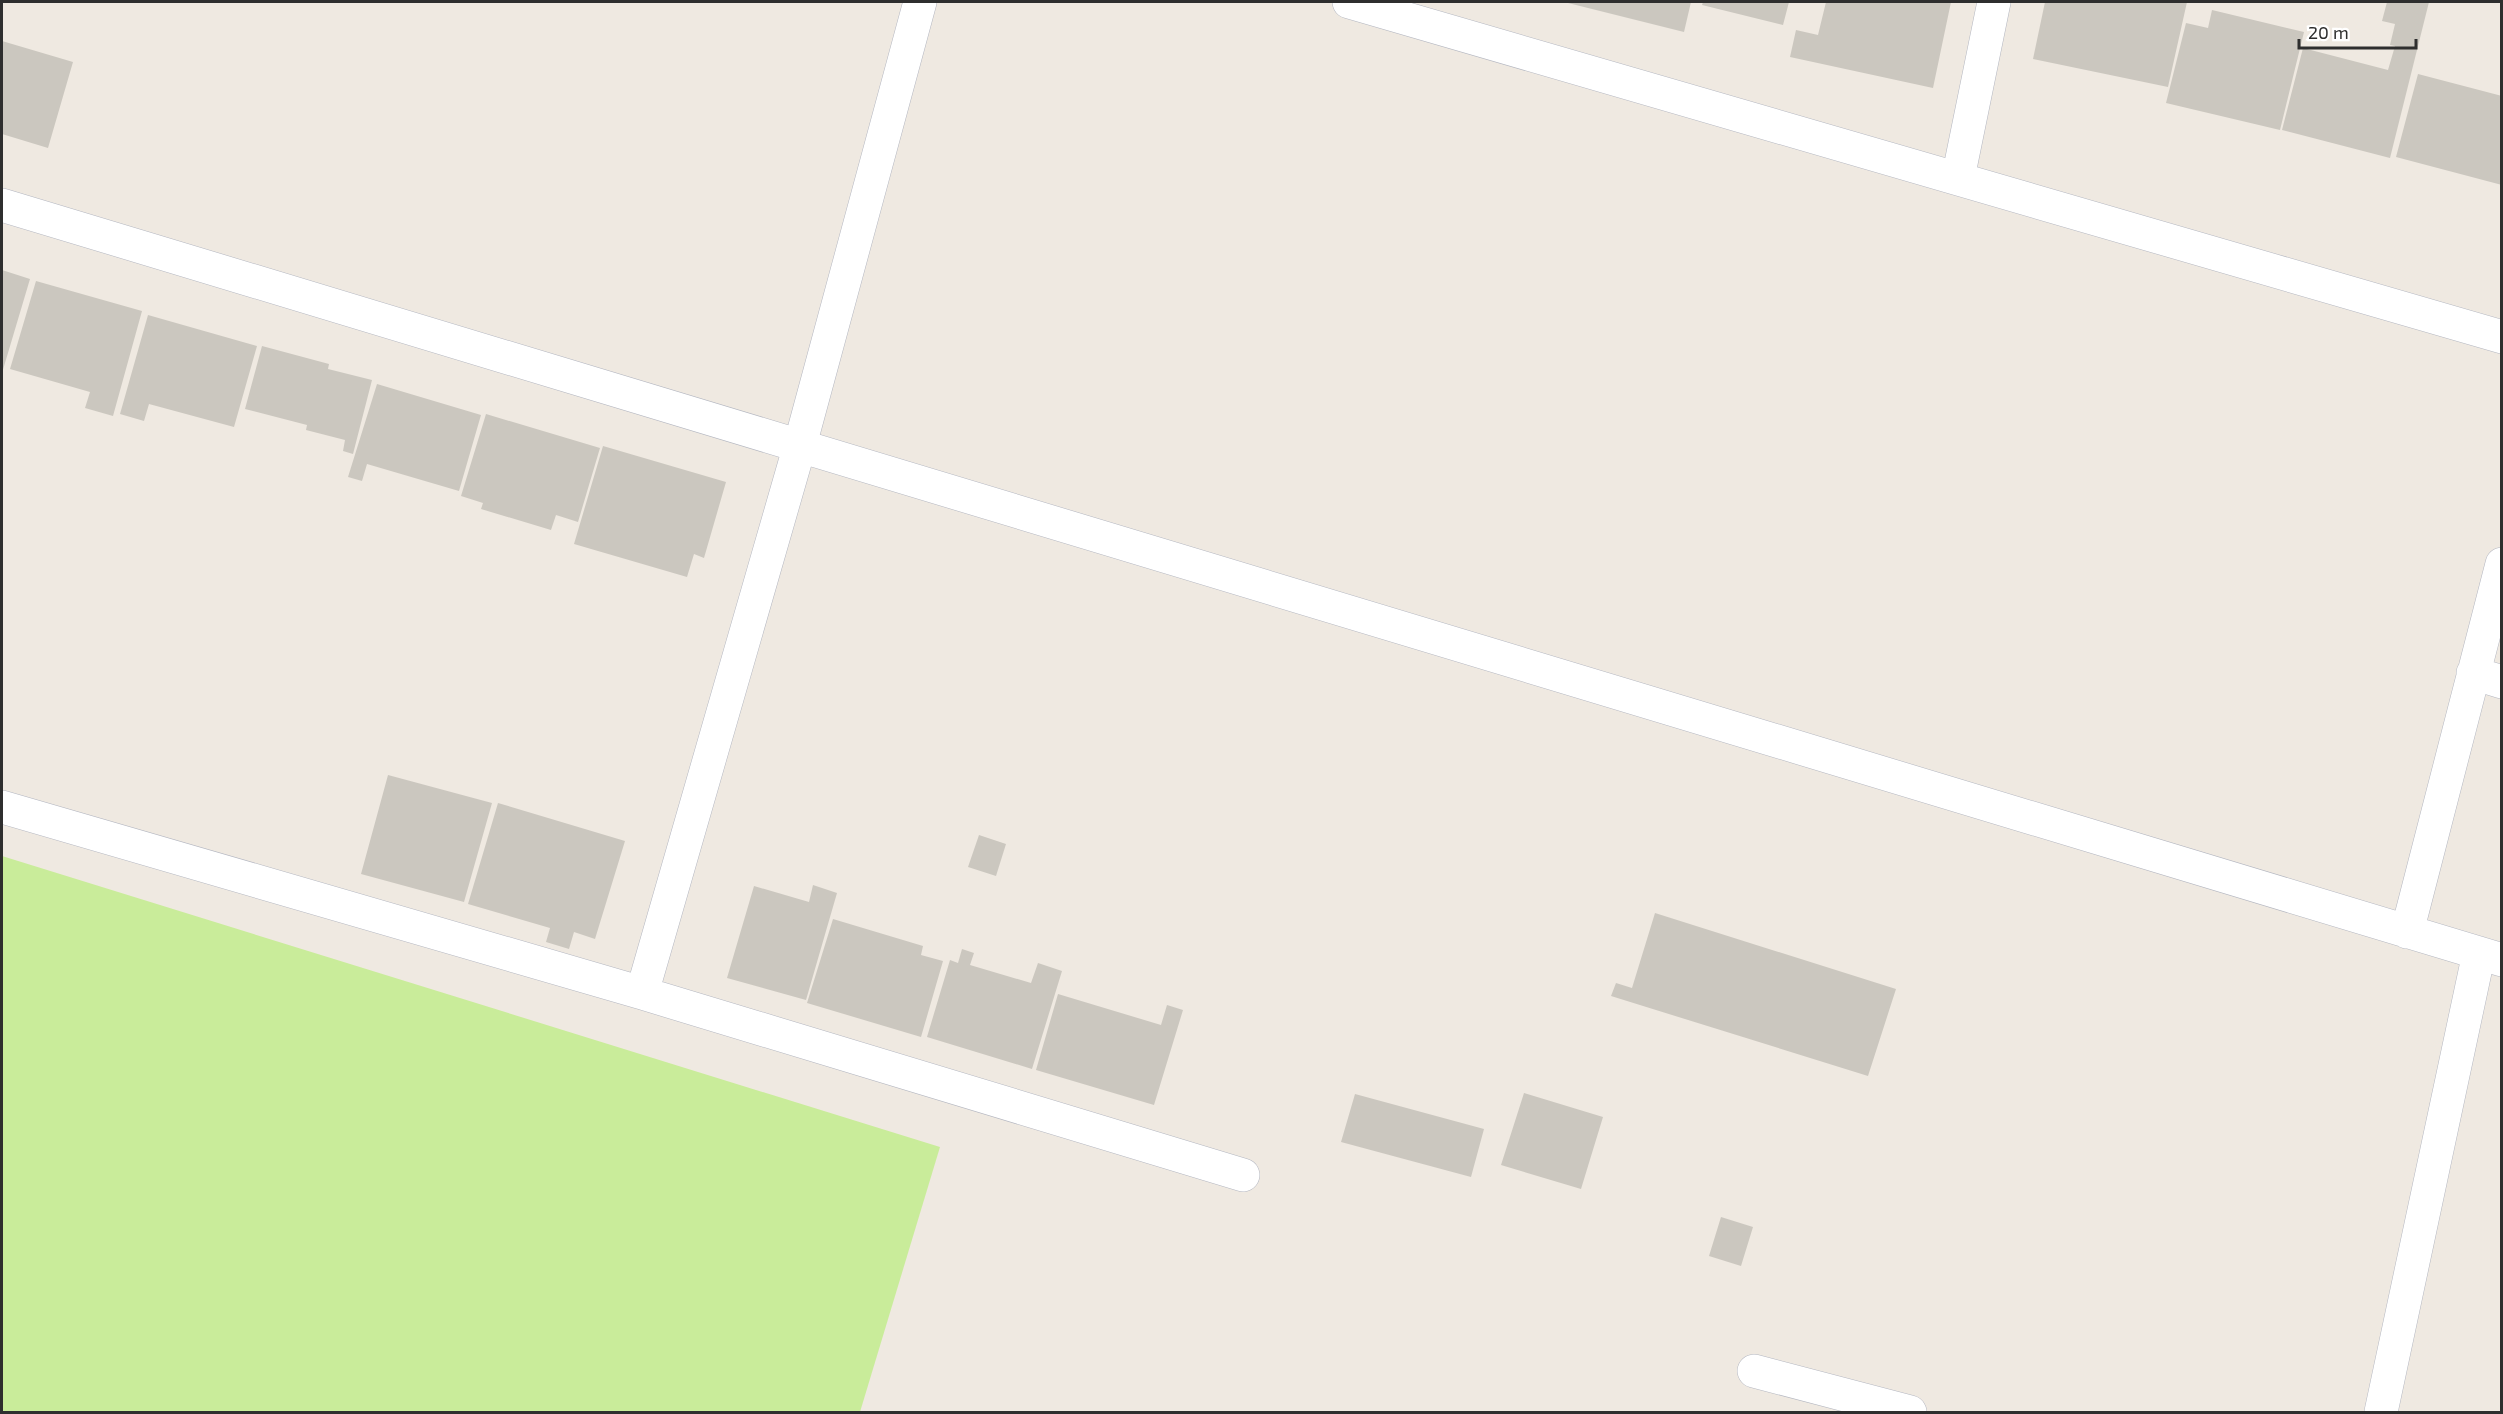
<svg xmlns="http://www.w3.org/2000/svg" width="2503" height="1414" viewBox="0 0 2503 1414" font-family="'Exo 2',sans-serif">
	<style>
		.pitch { fill: #c9ec9a }
		.building { fill: #cbc7bf }
		.lines { fill: none; stroke-linecap: round; stroke-linejoin: round }
		.minor-casing { stroke: #b4b7c1; stroke-width: 34 }
		.minor { stroke: #fff; stroke-width: 33 }
	</style>
	<rect width="100%" height="100%" fill="#efe9e1"/>
	<path class="pitch" d="M2,856l938,291 -80,265h-858z"/>
	<path class="building" d="M1564,2h127l-7,30z
		M1703,2h86l-6,23 -81,-20z
		M1826,2h125l-18,86 -143,-31 6,-27 22,5z
		M2045,2h142l-19,85 -135,-28z
		M2387,2h42l-39,156 -108,-28 21,-82 85,22 7,-24 -5,-1 5,-21 -13,-3z
		M2212,10l92,22 -24,98 -114,-27 20,-80 22,5z
		M2,41l71,21 -25,86 -46,-14z
		M2418,74l84,22v89l-106,-28z
		M2,270l28,9 -28,94z
		M36,281l106,30 -29,105 -28,-8 5,-16 -80,-23z
		M148,315l109,31 -23,81 -85,-23 -5,17 -24,-7z
		M262,346l67,18 -1,5 44,11 -19,74 -10,-3 2,-11 -39,-10 1,-5 -62,-16z
		M377,384l104,31 -22,76 -92,-27 -5,17 -14,-4z
		M486,414l114,34 -22,74 -22,-7 -5,15 -70,-21 2,-6 -22,-7z
		M603,446l123,36 -22,76 -10,-4 -7,23 -113,-33z
		M388,775l104,28 -28,99 -103,-28z
		M498,803l127,38 -30,98 -21,-7 -5,17 -23,-7 4,-14 -82,-24z
		M979,835l27,9 -10,32 -28,-9z
		M813,885l24,8 -31,107 -79,-22 27,-92 55,16z
		M1655,913l241,76 -28,87 -257,-80 5,-13 16,5z
		M833,919l90,27 -2,9 22,6 -22,76 -114,-34z
		M962,949l12,4 -4,12 61,18 7,-20 24,8 -30,98 -105,-32 23,-77 8,3z
		M1058,994l103,31 6,-20 16,5 -29,95 -118,-35z
		M1524,1093l79,24 -22,72 -80,-24z
		M1355,1094l129,35 -13,48 -130,-35z
		M1721,1217l32,10 -12,39 -32,-10z"/>
	<g class="lines">
		<g class="minor-casing">
			<path id="minor" d="M1349,2l1153,335
				M1958,178l36,-176
				M2,205l2500,755
				M2473,673l29,9
				M2,807l640,186 601,182
				M2407,932l95,-368
				M642,993l158,-548 120,-443
				M1754,1371l156,41
				M2381,1412l98,-459"/>
		</g>
		<use href="#minor" class="minor"/>
	</g>
	<rect width="2503" height="1414" fill="none" stroke="#2e2e2e" stroke-width="6"/>
	<path d="M2299 39v9h117v-9" fill="none" stroke="#2e2e2e" stroke-width="3"/>
	<text x="2308" y="39" font-size="18" fill="#2e2e2e" stroke="#ffffff" stroke-width="4.5" paint-order="stroke">20 m</text>
</svg>
